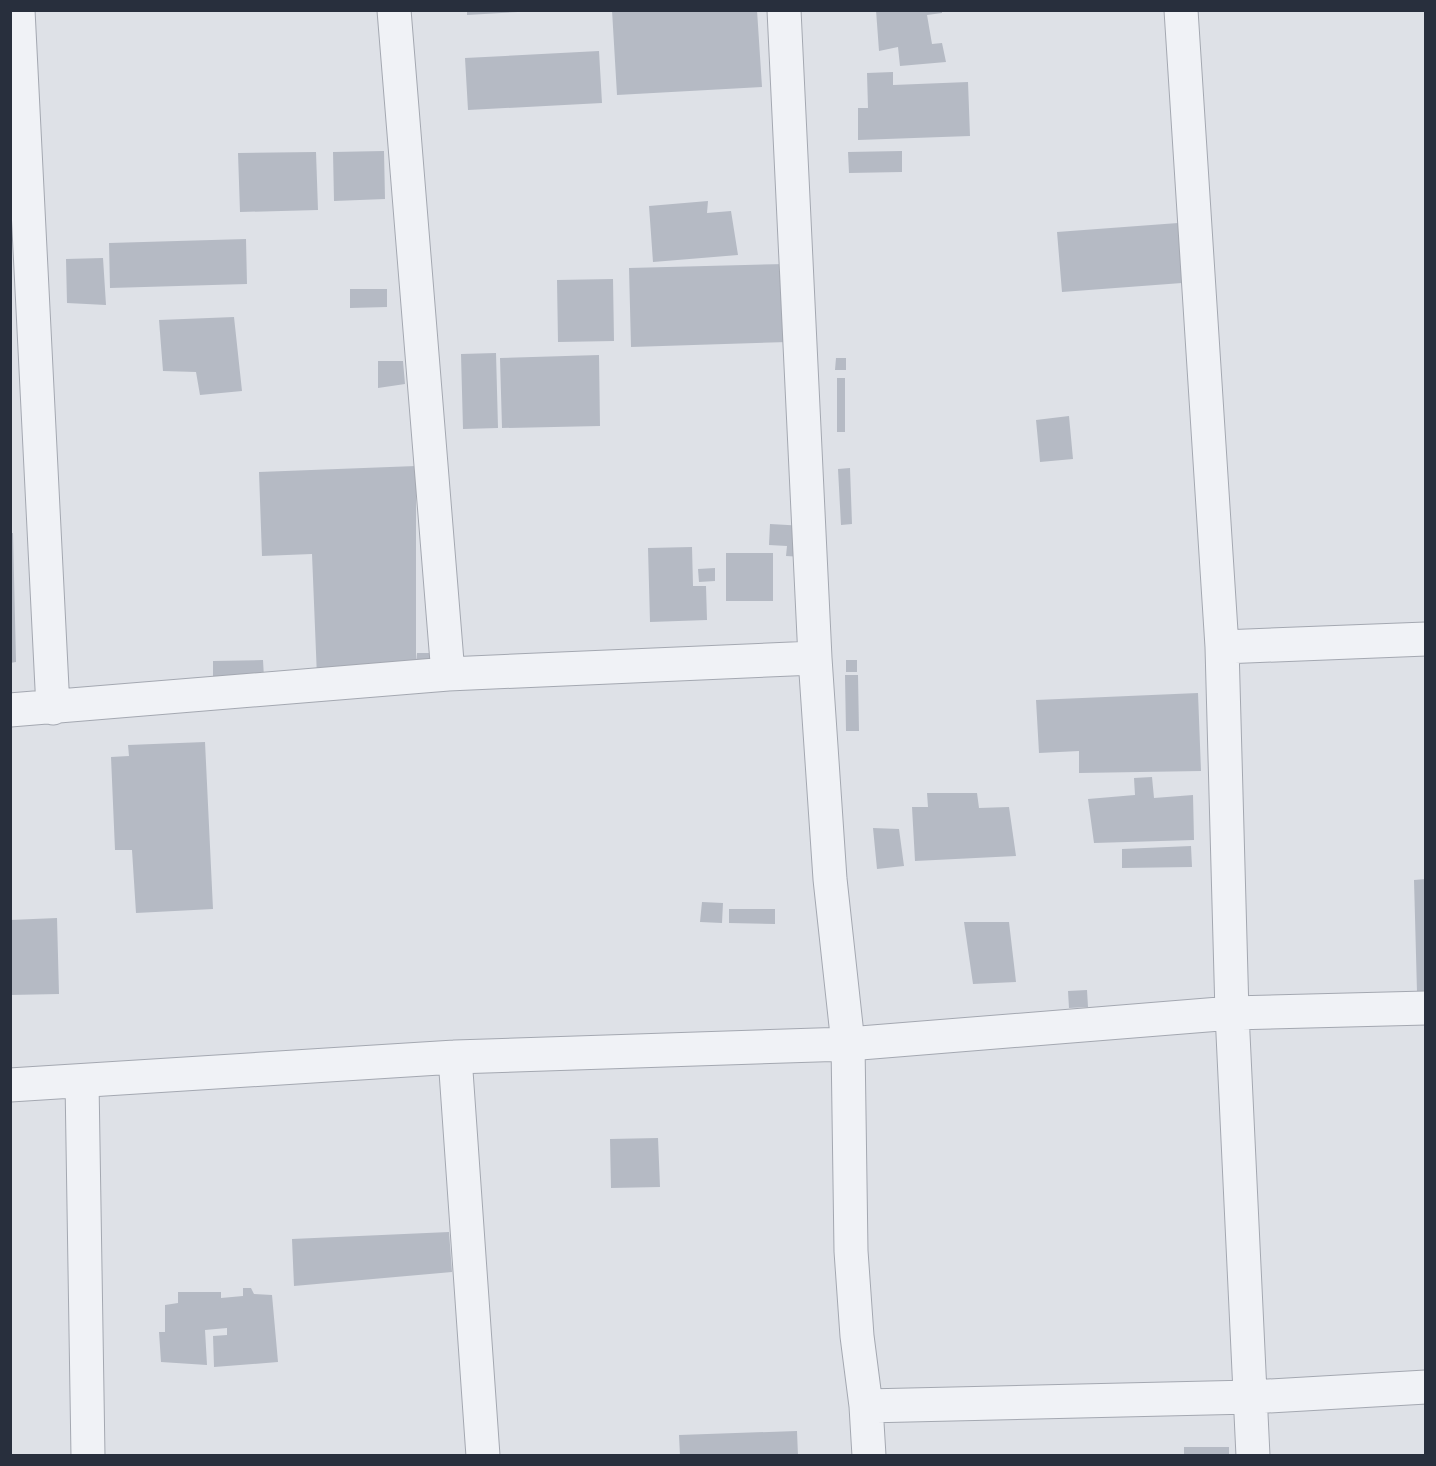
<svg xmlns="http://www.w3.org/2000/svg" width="1436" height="1466" viewBox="0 0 1436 1466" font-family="'Titillium Web',sans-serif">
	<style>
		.building { fill: #b5bac4 }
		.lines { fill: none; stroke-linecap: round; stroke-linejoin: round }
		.minor-casing { stroke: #a4a8b1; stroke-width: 35 }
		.minor { stroke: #f0f2f6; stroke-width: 33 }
	</style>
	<rect width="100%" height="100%" fill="#dee1e7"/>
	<path class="building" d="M467,10h51v2l-51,3z
		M612,10h145l5,77 -145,8z
		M876,10h66v3l-15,2 5,29 10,-1 4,19 -46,4 -2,-19 -19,4z
		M599,51l3,52 -134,7 -3,-52z
		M893,72v13l75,-3 2,54 -112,4v-32h10l-1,-35z
		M384,151l1,48 -51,2 -1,-49z
		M902,151v21l-53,1 -1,-21z
		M316,152l2,58 -78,2 -2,-59z
		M708,201l-1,12 24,-2 7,44 -85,7 -4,-56z
		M1178,223l4,60 -120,9 -5,-60z
		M246,239l1,45 -137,4 -1,-45z
		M103,258l3,47 -39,-2 -1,-44z
		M786,264l2,78 -157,5 -2,-79z
		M613,279l1,62 -56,1 -1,-62z
		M350,289h37v18l-37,1z
		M234,317l8,74 -42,4 -4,-23 -33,-1 -4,-51z
		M496,353l2,75 -35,1 -2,-75z
		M599,355l1,71 -98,2 -2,-70z
		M836,358h10v12h-11z
		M378,361h25l2,23 -27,4z
		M837,378h8v54h-8z
		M1069,416l4,43 -33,3 -4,-42z
		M416,466v197l1,-10h14v16l-114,8 -5,-123 -50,2 -3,-84z
		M850,468l2,56 -11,1 -3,-56z
		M770,524l35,2 -1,31 -18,-1 1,-10 -18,-1z
		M10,533h3l3,129 -6,1z
		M692,547l1,39h13l1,34 -57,2 -2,-74z
		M726,553h47v48h-47z
		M715,568v13l-16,1 -1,-13z
		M263,660l1,18 -51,2v-19z
		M846,660h11v12h-11z
		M845,675h13l1,56h-13z
		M1198,693l3,78 -122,2v-22l-40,2 -3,-53z
		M205,742l8,167 -77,4 -4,-63h-17l-4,-93 18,-1 -1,-11z
		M1152,777l2,21 39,-3 1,45 -100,3 -6,-44 47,-4 -1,-17z
		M927,793h50l2,15 30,-1 7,49 -101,5 -3,-54h16z
		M873,828l26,1 5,37 -27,3z
		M1191,846l1,21 -70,1v-19z
		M1426,879v112l-9,1 -3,-112z
		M702,902l21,1 -1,20 -22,-1z
		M729,909h46v15l-46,-1z
		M57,918l2,76 -49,1v-75z
		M964,922h45l7,60 -43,2z
		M1087,990l1,17 -19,1 -1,-17z
		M658,1138l2,49 -49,1 -1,-49z
		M449,1232l3,40 -158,14 -2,-47z
		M243,1288h8l3,6 18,1 6,67 -64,5 -1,-31 14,-1v-7l-22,2 2,35 -46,-3 -2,-30h6v-27l13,-2v-11h43v6l22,-2z
		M797,1431l1,25h-118l-1,-21z
		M1184,1447h45v9h-45z"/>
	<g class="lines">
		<g class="minor-casing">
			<path id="minor" d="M18,10l35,698
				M394,10l54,664
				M784,10l31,648 15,221 18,165 3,207 6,85 9,70 3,50
				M1181,10l41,637 10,366 21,443
				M1222,647l204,-8
				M10,710l438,-36 367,-16
				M455,1057l28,399
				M82,1081l6,375
				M10,1085l445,-28 393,-13 384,-31 194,-5
				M866,1406l385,-9 175,-10"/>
		</g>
		<use href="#minor" class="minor"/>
	</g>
	<rect width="1436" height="1466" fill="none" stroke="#282f3d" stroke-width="24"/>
</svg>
